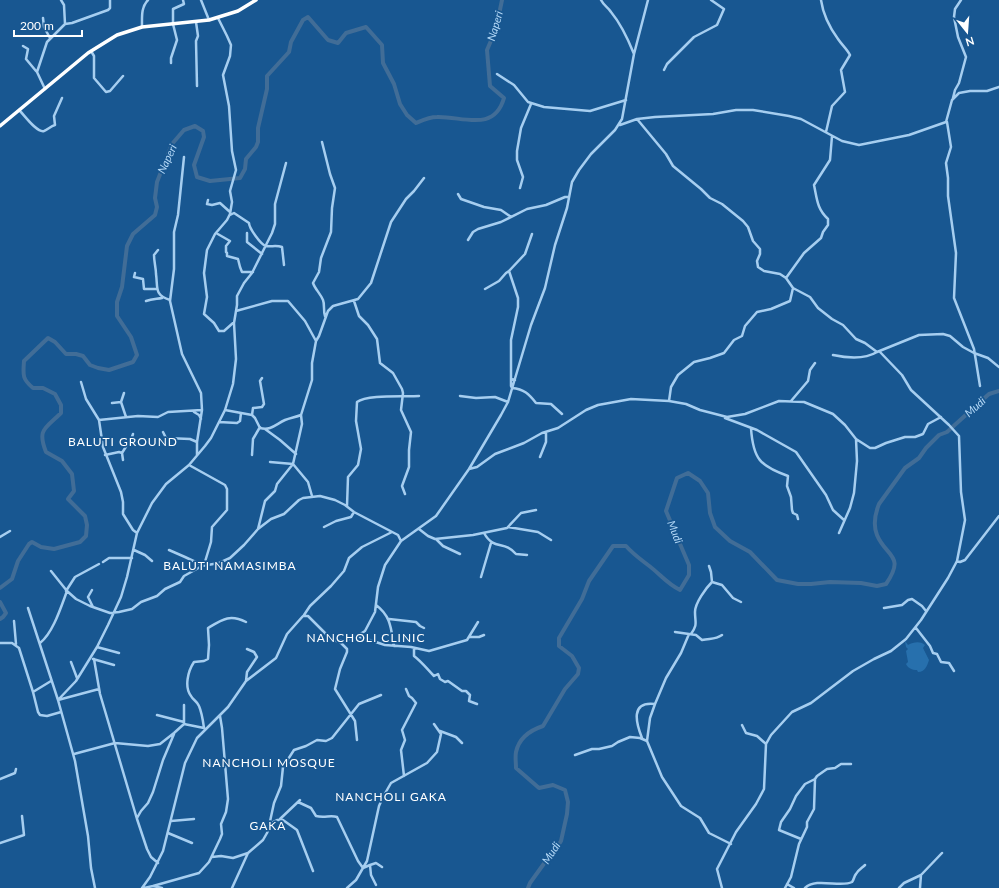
<svg xmlns="http://www.w3.org/2000/svg" width="999" height="888" viewBox="0 0 999 888" font-family="Lato,sans-serif">
	<style>
		.green { fill: #2770ad }
		.lines { fill: none; stroke-linecap: round; stroke-linejoin: round }
		.river { stroke: #416d97; stroke-width: 4 }
		.minor { stroke: #a6cef0; stroke-width: 2.5 }
		.highway { stroke: #fff; stroke-width: 3.5 }
		.labels { text-anchor: middle; stroke-width: 3.5; stroke-linejoin: round; paint-order: stroke }
		.water-label { font-size: 11px; font-style: italic; fill: #b2d7f6; stroke: #185791 }
		.quarter-label { font-size: 12px; letter-spacing: 1px; fill: #fff; stroke: #185791 }
	</style>
	<rect width="100%" height="100%" fill="#185791"/>
	<path class="green" d="M905,641l3,4c6,-3 12,-4 17,0l-2,3 6,12c-2,6 -4,12 -11,12l-1,-2c-5,0 -9,-2 -11,-6l2,-2 -2,-11 2,-2 -2,-2z"/>
	<g class="lines">
		<path class="river" d="M0,588l12,-9 6,-18 11,-17 3,-2 9,5 13,2 26,-7 6,-6 1,-11 -2,-9 -17,-17 6,-8 -2,-17 -10,-13 -16,-9c-9,-23 -1,-23 15,-39v-8l-6,-11 -12,-6h-10c-11,-9 -10,-13 -9,-27l24,-23 7,4 11,12h10l7,2 7,9 8,3 11,2 24,-8 4,-7 -6,-18 -14,-21v-14l5,-15 5,-41 6,-12 22,-19 2,-8 -2,-9 2,-16 15,-38 12,-14 11,-4 8,5 1,6 -10,28 3,12 13,4 30,-3 5,-9 1,-10 10,-12 2,-5v-14l9,-39v-13l22,-24 2,-10 12,-22 5,-3 20,23 10,3 8,-10 20,-6 16,18 1,18 11,21 6,20 7,11 9,8c7,-3 13,-6 21,-6 25,-1 57,16 67,-19l-14,-12 -3,-36 9,-21 6,-29
			M0,602l6,11 -3,4 -3,2
			M528,888l2,-5 18,-25 6,-6 7,-11 6,-27 1,-12 -3,-12 -12,-5 -14,3 -23,-20c0,-5 -1,-11 0,-16 3,-14 15,-22 27,-26l22,-37 13,-15 1,-6 -7,-12 -13,-10v-8l23,-39 7,-18 24,-35h13c7,8 13,12 22,19 11,8 19,19 32,25l9,-15v-10l-23,-54 11,-33 11,-5 12,8 8,12 2,20 5,14 15,14 20,11 27,28 21,4h13l19,-2 31,1 16,3 9,-2c20,-29 0,-27 -9,-49 -4,-10 -2,-21 2,-31l26,-36 14,-10 7,-10 13,-13 8,-3 42,-38 10,-3"/>
		<path class="minor" d="M201,0l8,20
			M601,0c3,6 7,7 10,12 10,12 17,27 23,42
			M821,0c2,14 9,28 17,39 4,6 9,10 12,16l-9,15 4,22 -13,14 -6,26
			M43,18l1,9 6,11
			M218,18l9,18 4,9 -1,11 -7,19 6,31 3,45 4,19 -6,21 2,11 -2,12 -3,6 -12,14 -8,16 -3,23 3,24 -3,17 10,9 5,8h5l9,-8
			M196,22l2,14 -2,5 1,45
			M65,24l7,-1 36,-13 2,-2v-8
			M142,27c0,-10 -1,-20 6,-27
			M23,46l5,3 -2,10 10,12
			M91,51l3,5v22l12,14 4,-1 13,-15
			M171,63v-5l6,-18 -4,-16v-15l11,-5 -1,-4
			M664,70l3,-6 27,-27 23,-12 7,-16 -13,-9
			M497,74l17,11 14,17 16,5 46,4 36,-11
			M45,89l-8,-17 10,-30 18,-18 -1,-19 -3,-5
			M953,98l2,-8 4,-7 7,-26 -8,-20 -4,-20 1,-8 6,-9
			M20,111c5,5 17,22 24,20 3,-1 7,-5 11,-6l-1,-9 8,-18
			M637,119l29,35 7,12 28,23 9,9 12,6 21,17 5,6 5,14 7,8v5l-3,7 1,6 6,4 16,3 6,4 7,10 17,9 8,11 14,11 11,6 13,14 9,4 12,9 42,-17 24,-1 7,2 13,11 11,6 14,5 11,9
			M947,122l4,25 -5,16 2,15v18l8,57 -2,45 20,51 6,37
			M620,125l17,-6 18,-2 58,-3 23,-4h17l36,6 12,3 41,22 17,4 50,-10 37,-13 6,-22 7,-7 11,-2h17l12,-4
			M322,142l8,32 5,14 -3,20 -1,24 -10,26 -2,14 -6,11c2,6 7,10 10,17 2,5 0,10 2,16
			M184,157l-6,58 -4,17v37l-4,32 12,53 19,39 1,17 -5,32v13
			M520,188l3,-11 -6,-17v-9l4,-23 10,-24
			M458,194l3,5 23,8 17,3 10,7
			M208,200l-1,4 5,1 8,-2 10,9
			M230,215l4,-2 15,10c0,5 12,22 17,23 5,1 10,-1 16,1l2,18
			M216,233l14,8 -4,5v6l1,1v3l11,3 2,8 2,5h11
			M247,233v9l15,12
			M468,240l5,-8 5,-3 23,-7 26,-13 19,-4 19,-8h4
			M158,250l-4,5c0,7 2,13 2,19 2,14 -2,21 14,26
			M135,273l-1,4 9,2 1,10h12
			M786,278l18,-25 17,-15 2,-6 5,-7v-6c-11,-10 -11,-20 -14,-34l16,-25 2,-24
			M485,289l14,-8 7,-8 3,-2
			M146,301c6,-2 11,-2 16,-3
			M354,301l5,15 9,9 9,14 3,24 13,10 9,16 1,4 -2,17 10,22 -2,18v17l-7,19 3,8
			M236,311l36,-10h16l17,20 11,20
			M833,355c14,3 31,5 44,-3
			M511,379v7l1,2c12,1 17,6 24,15l15,1 11,10
			M515,380l-4,-1v-39l7,-33v-9l-9,-27 16,-17 7,-20
			M81,382l5,17 13,21 4,27 18,45 2,10v12l10,16 4,3
			M124,393l-3,9 5,15
			M460,396l16,2 19,-1 13,5
			M669,401l2,-14 7,-12 16,-13 16,-4 14,-5 10,-13 8,-4 3,-10 12,-14 14,-3 19,-8 3,-13
			M791,401l17,-20 2,-11 5,-7
			M112,403l9,-1
			M225,410l27,5 3,3 5,10c11,3 16,-4 25,-8 5,-2 11,-3 16,-5l11,-35v-17l4,-22 3,-5 9,-25 5,-5 25,-7 13,-16 20,-61 15,-23 8,-8 10,-13
			M194,412l5,3 2,4
			M252,415l1,-7 9,-1 2,-3 -4,-23 2,-3
			M725,418l32,12 39,22 30,43 7,15 11,10
			M99,420l39,-4 20,1 10,-5 34,-2
			M219,422l18,1 3,-2 1,-8
			M751,428c2,31 9,38 37,48l-1,10 4,11 1,13 1,3 4,2 1,4
			M265,429l15,11 16,14
			M163,432l3,6 24,1 7,3
			M105,455l14,-3 3,1
			M252,455l1,-16 7,-12
			M540,457l6,-15v-10
			M123,460l-1,-7 10,-16 1,-3
			M270,462l23,2 15,18 4,14
			M189,465l36,20 2,4v21l-15,17 -1,15 -7,23
			M469,469l8,-2 18,-13 29,-11 18,-10 16,-5 28,-18 12,-5 33,-6 38,2 17,3 14,6 27,7 18,-3 34,-13 25,1 29,12 12,11 11,14 14,9h5l11,-5 19,-6h10l8,-3 5,-10 13,-7
			M347,506l1,-29 10,-12 3,-16 -5,-28 1,-19c10,-8 47,-5 62,-6
			M324,527l12,-6 15,-4 3,-5
			M508,527l30,5 13,8
			M258,529l7,-28 10,-10 2,-7 16,-20 9,-40 -1,-9
			M419,529l9,7 7,3 38,-4 34,-7 14,-15 15,-3
			M484,533c10,18 20,7 32,21l11,1
			M839,533l11,-25 4,-15 3,-32 -1,-22
			M0,537l10,-6
			M436,539l7,7 17,8
			M134,550l11,5 7,6
			M169,550l16,7 17,8
			M957,561l3,1 5,-2 34,-44
			M103,562l6,-4h23
			M51,571l16,20 9,8 14,7 20,7 9,-1 13,-3 9,-7 16,-6 8,-7 15,-7 4,-6 18,-10 17,-3 11,-5 14,-13 14,-16 13,-10 13,-5 15,-14 4,-2 17,-2 15,4 10,5 9,7 44,23 3,6
			M481,577l10,-34
			M712,582l10,3 11,13 8,4
			M92,590l-4,7 5,10
			M66,591l9,-14 24,-13
			M376,605c15,11 15,24 18,41
			M28,608l30,92 41,-11
			M884,608l18,-3 6,-5 4,-1 10,7 4,5
			M304,615l6,-9 21,-20 13,-15 5,-13 13,-11 30,-15
			M389,619l27,3 4,4 4,2
			M14,621l2,23
			M916,628l14,18 3,7 4,1 4,8 8,1 5,8
			M675,632l14,2
			M691,634c7,-10 4,-11 4,-22 0,-9 11,-24 17,-30l-1,-10 -2,-6
			M722,635c-7,5 -12,3 -20,5l-6,-5 -7,-1 -8,19 -15,25 -11,26 -5,14 -3,23 15,36 19,29 19,12 9,15 22,11
			M357,636l28,9 26,2 18,4 38,-11 11,-18
			M470,637h9l5,-2
			M340,642l7,7v3l-7,17 -5,20 20,32 2,19
			M0,643h12l7,5 14,44 5,20 2,3 7,1 14,-4
			M40,643c13,-10 21,-36 27,-52
			M97,647l22,6
			M414,648v8c8,6 13,13 20,20l4,-2 2,5 5,3 3,-1 14,10h4l4,4 -1,6 8,3
			M93,659l21,6
			M94,659l6,35 37,125 10,30 4,8 7,6
			M71,662l6,16
			M246,681l1,-9 10,-15 -3,-5 -7,-3
			M33,692l18,-11
			M157,715l27,7
			M184,723v-18
			M742,725l4,8 11,3 9,8
			M204,728c-1,-7 -2,-15 -5,-22 -2,-5 -6,-6 -8,-10 -7,-9 -3,-25 3,-34l10,-1 4,-2 1,-14 -1,-17c15,-9 22,-14 38,-6
			M440,731l16,6 6,6
			M642,738c-6,-15 -12,-37 13,-34
			M74,754l41,-11 33,3 12,-2 14,-11 10,-9 20,4
			M575,755l17,-6h7l13,-3 6,-4 12,-5 10,1 7,3
			M404,776l-3,-26 4,-10 -3,-10 14,-27 -4,-5 -3,-2 -3,-7
			M0,779l15,-6 1,-4
			M298,802l13,6 5,8c8,2 15,-1 21,1l21,44 5,7 7,-3 1,10 5,10
			M137,818l4,-7 7,-8 5,-11 10,-32 11,-26
			M280,819l20,-19
			M171,821l23,-2
			M269,826l5,-23 7,-17 2,-19 11,-17 12,-4 11,-6 9,1 6,-3 27,-34 22,-9
			M168,833l24,10
			M801,839l-22,-9 2,-8 9,-13 6,-13 9,-12 10,-5 2,-3 10,-7 8,-1 6,-4h10
			M0,843l24,-8 -2,-19
			M212,857l9,-1 12,2 15,-5
			M370,865l6,-2 6,4
			M787,884l7,4
			M153,886l46,-13 10,-11 11,-23 2,-5 -1,-10 5,-12 2,-13 -6,-71 -2,-12
			M95,888l-4,-20 -3,-32 -13,-75 -17,-61 18,-19 21,-34 11,-22 13,-28 6,-20 10,-44 15,-30 14,-19 23,-19 16,-19 6,-8 14,-28 8,-26 3,-25 -2,-36 3,-18v-9l7,-13 8,-10 20,-40 3,-9v-20l11,-41
			M142,888l8,-11 13,-26 22,-88 12,-25 31,-31 18,-26 30,-23 11,-24 16,-18h5l21,21 7,4 10,-1 11,-4 8,-5 10,-19 3,-25 7,-22 16,-24 35,-25 33,-47 32,-54 7,-13 23,-77 14,-37 10,-43 12,-37 5,-26 7,-12 12,-16 24,-24 7,-11 12,-65 14,-54
			M144,888l9,-2 9,2
			M232,888l16,-35 15,-13 4,-7 4,-10 6,-3h6l14,10 16,41
			M347,888l9,-8 11,-19 12,-55 4,-9 8,-14 36,-20 10,-11 4,-18 -7,-10
			M722,888l-5,-19 19,-37 20,-28 8,-15 2,-45 5,-9 21,-23 19,-9 42,-32 21,-12 17,-8 15,-12 15,-19 27,-42 9,-17 8,-41 -4,-28 -2,-56 -10,-11 -38,-35 -9,-15 -22,-23
			M785,888l6,-11 8,-33 8,-17v-5l7,-13 1,-30
			M805,888c11,-11 36,0 47,-6 2,-2 2,-6 4,-8 2,-4 6,-6 9,-9
			M899,888l5,-5 17,-8 21,-22
			M920,888l1,-13"/>
		<path class="highway" d="M0,126l88,-73 29,-18 25,-8 67,-7 29,-9 18,-11"/>
	</g>
	<g class="labels">
		<g class="water-label">
			<text transform="translate(495 26) rotate(-74)" y="4">Naperi</text>
			<text transform="translate(167 159) rotate(-65)" y="4">Naperi</text>
			<text transform="translate(975 407) rotate(-42)" y="4">Mudi</text>
			<text transform="translate(675 532) rotate(68)" y="4">Mudi</text>
			<text transform="translate(551 853) rotate(-57)" y="4">Mudi</text>
		</g>
		<g class="quarter-label">
			<text x="123" y="446">BALUTI GROUND</text>
			<text x="230" y="570">BALUTI NAMASIMBA</text>
			<text x="366" y="642">NANCHOLI CLINIC</text>
			<text x="269" y="767">NANCHOLI MOSQUE</text>
			<text x="391" y="801">NANCHOLI GAKA</text>
			<text x="268" y="830">GAKA</text>
		</g>
	</g>
	<g transform="translate(967 32) rotate(163)" stroke="#185791" stroke-width="3" paint-order="stroke">
	<path d="M0-3L7 15L0 10L-7 15Z" fill="#ffffff"/>
	<text y="-6" font-size="11" font-weight="bold" text-anchor="middle" fill="#ffffff">N</text>
	</g>
	<path d="M14 30v6h68v-6" fill="none" stroke="#ffffff" stroke-width="2"/>
	<text x="20" y="30" font-size="12" fill="#ffffff" stroke="#185791" stroke-width="3" paint-order="stroke">200 m</text>
</svg>
